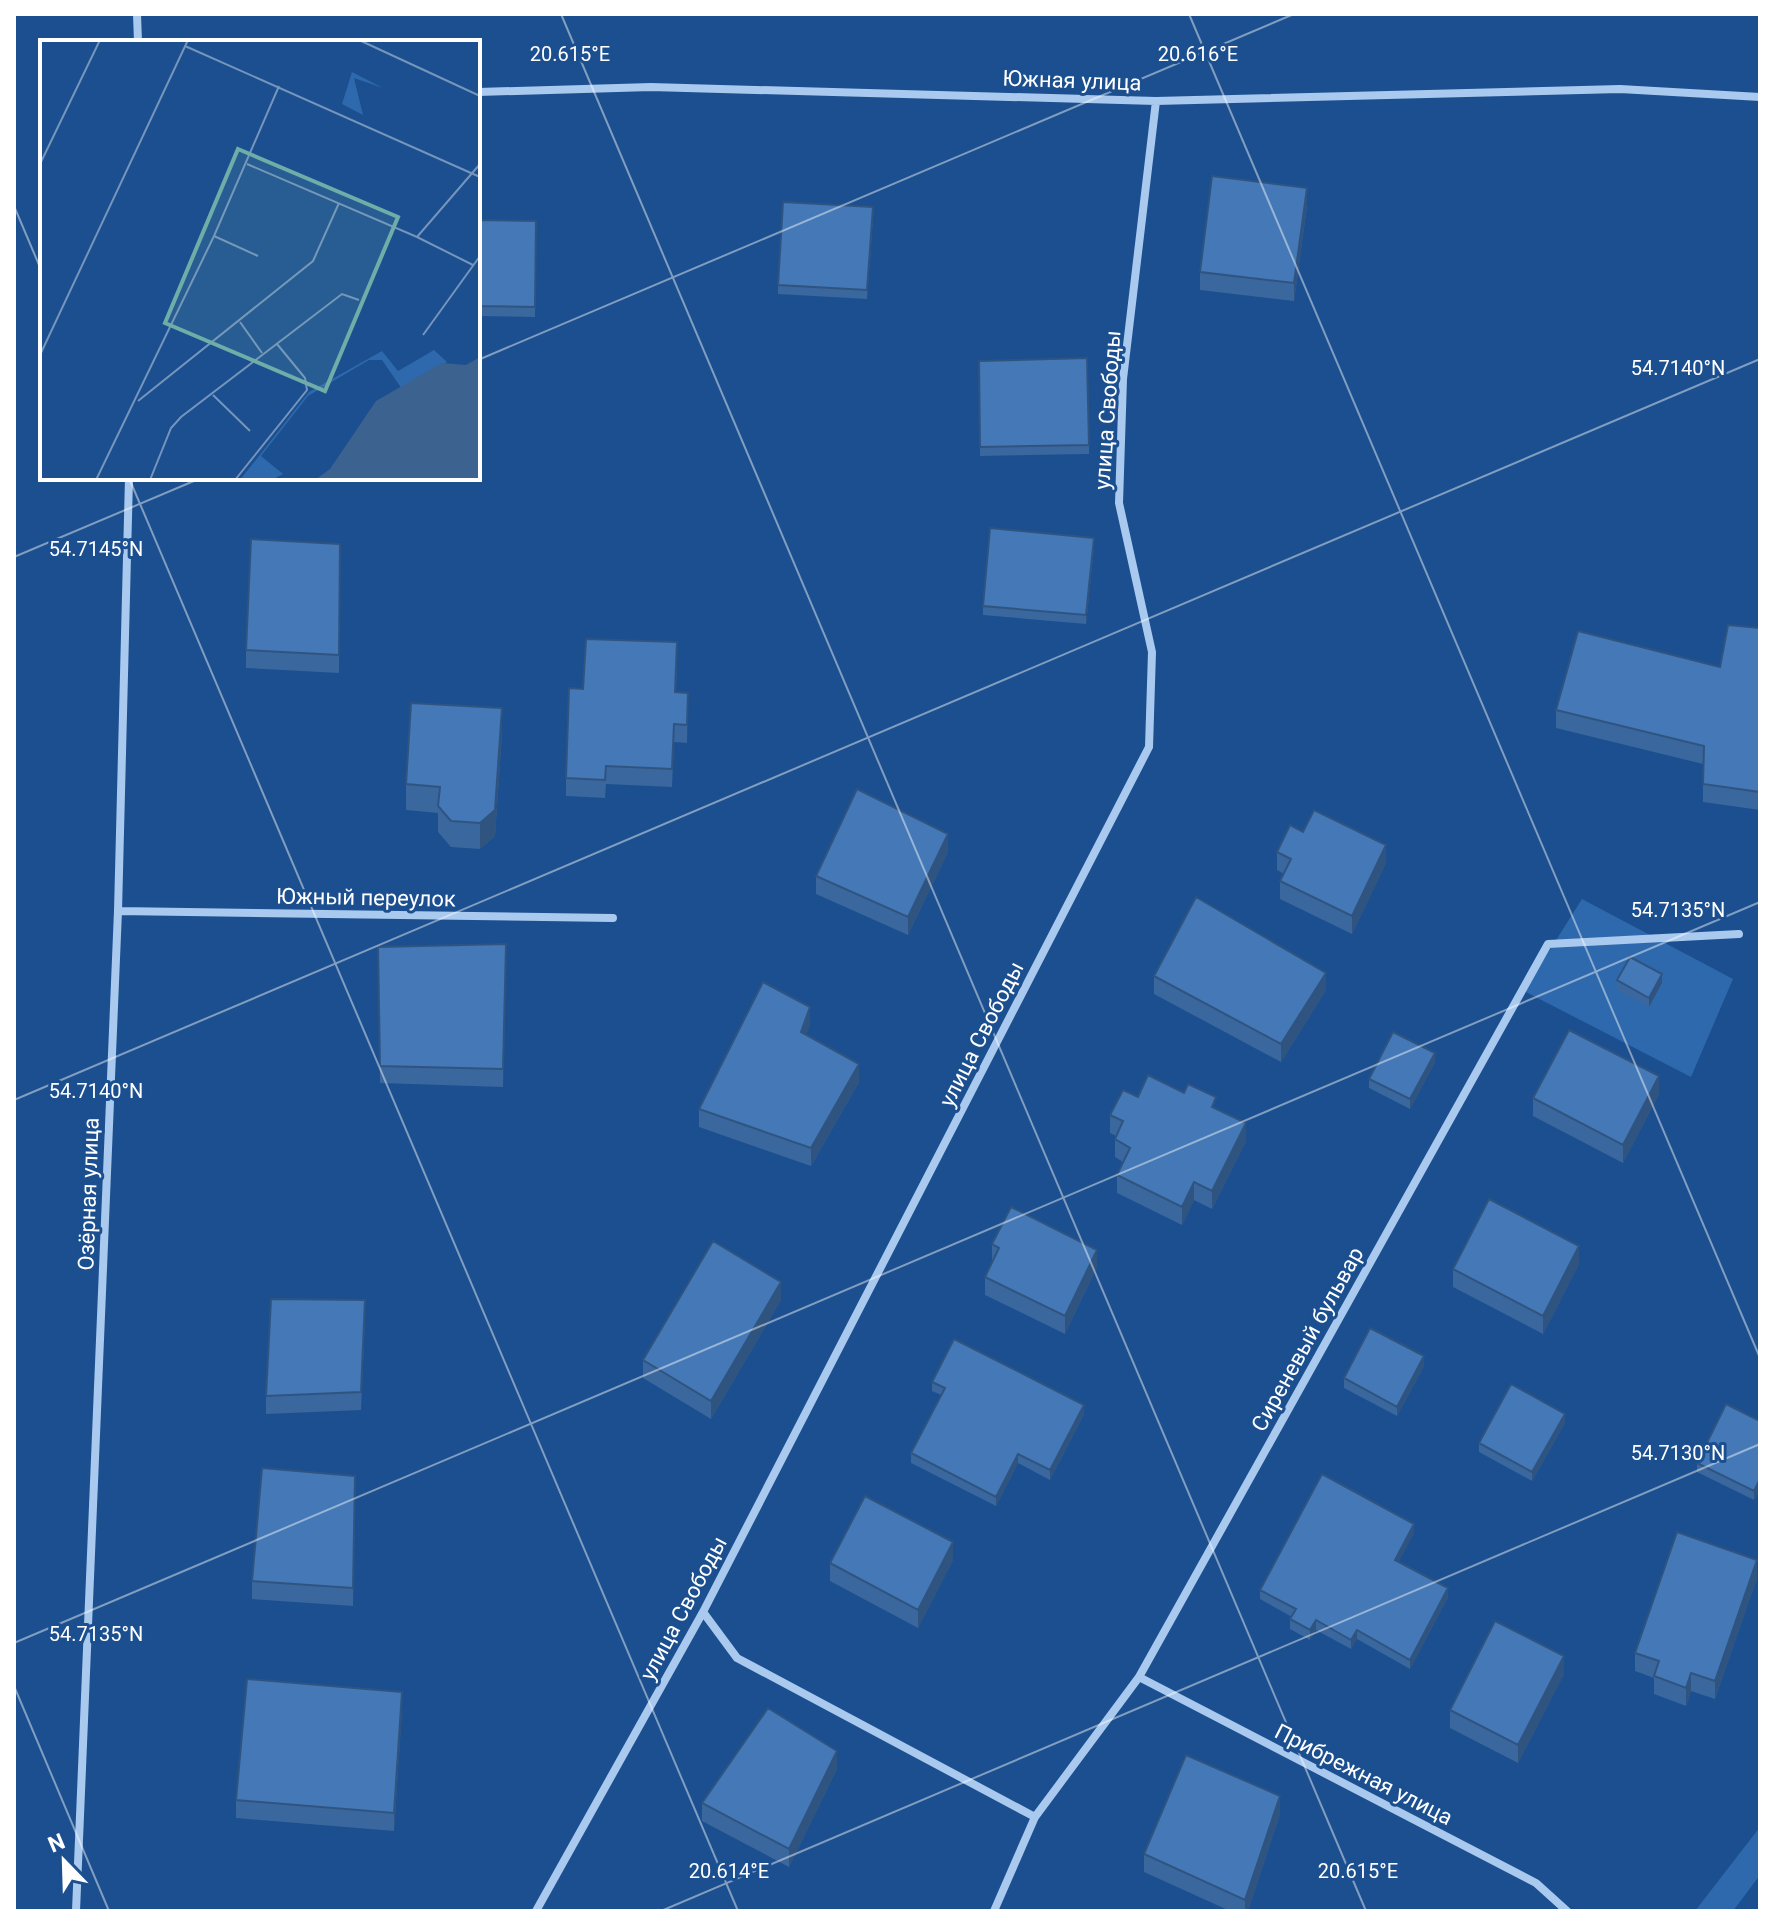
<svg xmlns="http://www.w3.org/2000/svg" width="1774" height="1925" viewBox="0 0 1774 1925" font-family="Roboto,sans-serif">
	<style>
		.green { fill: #2e69ad }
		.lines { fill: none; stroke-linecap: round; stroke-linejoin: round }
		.street { stroke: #a9c9ee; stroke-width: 8 }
		.wall { fill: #3a679d }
		.shaded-wall { fill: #305480 }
		.building { fill: #4478b7; stroke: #305480; stroke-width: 2 }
		.ticks { fill: none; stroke: #fff; stroke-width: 2; stroke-opacity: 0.45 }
		.labels { text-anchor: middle; stroke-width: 6; stroke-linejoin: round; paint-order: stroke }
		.street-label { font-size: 22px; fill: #fff; stroke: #1b4f8f }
		.inset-road { fill: none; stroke: #7695bc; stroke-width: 2 }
		.view { fill: #6fada8; fill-opacity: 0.15; stroke: #6fada8; stroke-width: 4 }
		.inset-edge { fill: none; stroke: #fff; stroke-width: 4 }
		.ticks-label { font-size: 20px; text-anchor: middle; fill: #fff; stroke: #1b4f8f; stroke-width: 6; stroke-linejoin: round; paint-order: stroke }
	</style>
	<rect width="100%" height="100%" fill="#1b4f8f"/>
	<path class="green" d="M1582,899l151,80 -42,98 -167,-86z
		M1760,1827v48l-27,36h-38z"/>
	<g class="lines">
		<path class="street" d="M137,14l1,28
			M478,92l173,-5 505,14 464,-12 140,8
			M118,911l495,7
			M703,1612l34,46 298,159
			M1139,1677l397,206 31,28
			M76,1911l42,-1000 11,-433
			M536,1911l167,-299 446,-865 3,-95 -33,-149 4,-124 33,-278
			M994,1911l41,-94 104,-140 409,-733 191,-10"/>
	</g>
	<path class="wall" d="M1307,206l-13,95 -94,-11v-18z
		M873,217l-6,82 -89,-5v-9z
		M478,220l58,1 -1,96 -57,-1z
		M979,361l110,84v9l-109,2z
		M340,544l-1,129 -93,-5v-18z
		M1094,547l-8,77 -103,-9v-9z
		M1760,628v182l-57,-8v-38l-147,-36v-18l164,-43z
		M677,660l-1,32 12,1 -1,50 -13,-1 -2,45 -66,-3 -1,14 -39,-2v-18l17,-89z
		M502,734l-7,102 -15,13 -29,-2 -13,-15v-19l-32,-3v-26z
		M1303,832l83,31 -34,71 -72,-35v-18l4,-7 -7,-4v-18z
		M948,852l-40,83 -92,-41v-18z
		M506,944l-3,143 -123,-4 -2,-136z
		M1154,976l172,14 -45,72 -127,-68z
		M1617,980l45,3 -13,24 -32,-17z
		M810,1025l-4,10 53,47 -48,84 -112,-39v-18z
		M1435,1062l-25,47 -41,-21v-9z
		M1184,1093l32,16 30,32 -34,68 -18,-9 -12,25 -65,-32v-18l6,-13 -8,-5v-18l1,-3 -6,-3v-18l28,-18z
		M1659,1094l-36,69 -90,-47v-18z
		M992,1244l105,23 -32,67 -80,-39v-18l7,-15z
		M1579,1264l-36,70 -90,-47v-18z
		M781,1300l-70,119 -68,-41v-18z
		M365,1318l-4,92 -95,4v-18z
		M1424,1366l-27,50 -53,-28v-10z
		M932,1382l152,32 -34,66 -32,-17 -22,43 -85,-43v-10l30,-58 -9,-4z
		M1760,1421v67l-6,12 -57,-28v-9z
		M1565,1423l-33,58 -53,-29v-9z
		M355,1476l-2,130 -101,-7v-18z
		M1414,1533l-16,29 50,35 -38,72 -53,-30 -6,10 -35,-19 -6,10 -20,-11v-10l2,-2 -32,-18v-9z
		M953,1560l-35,68 -88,-47v-18z
		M1757,1578l-42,121 -24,-8 -5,15 -32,-12v-16l-19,-7v-18z
		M1564,1674l-46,89 -68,-35v-18z
		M402,1710l-8,121 -158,-13v-18z
		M837,1769l-48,98 -87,-46v-18z
		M1280,1814l-32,97h-18l-86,-39v-18z"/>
	<path class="shaded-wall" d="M1307,188v18l-13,95v-18z
		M1094,538v9l-8,77v-9z
		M502,708v26l-7,102 -15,13v-26z
		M948,834v18l-40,83v-18z
		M1386,845v18l-34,71v-18z
		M1326,973v17l-45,72v-18z
		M1662,974v9l-13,24v-9z
		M810,1007v18l-9,25v-18z
		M1435,1053v9l-25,47v-10z
		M859,1064v18l-48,84v-18z
		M1659,1076v18l-36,69v-18z
		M1246,1123v18l-34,68v-18z
		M1194,1182v18l-12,25v-18z
		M1579,1246v18l-36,70v-18z
		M1097,1250v17l-32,67v-18z
		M781,1282v18l-70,119v-18z
		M1424,1356v10l-27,50v-9z
		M1084,1405v9l-34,66v-10z
		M1565,1414v9l-33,58v-9z
		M1018,1454v9l-22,43v-9z
		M1760,1479v9l-6,12v-9z
		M1414,1524v9l-19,36v-9z
		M953,1542v18l-35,68v-18z
		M1757,1560v18l-42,121v-18z
		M1448,1588v9l-38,72v-9z
		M1316,1620v10l-6,10v-10z
		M1357,1630v9l-6,10v-9z
		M1564,1656v18l-46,89v-18z
		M1691,1673v18l-5,15v-18z
		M402,1692v18l-8,121v-18z
		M837,1751v18l-48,98v-18z
		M1280,1796v18l-32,97h-3v-11z"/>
	<path class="building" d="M1212,176l95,12 -13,95 -94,-11z
		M783,202l90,5 -6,83 -89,-5z
		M478,220l58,1 -1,86 -57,-1z
		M1087,358l2,87 -109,2 -1,-86z
		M990,528l104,10 -8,77 -103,-9z
		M251,539l89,5 -1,111 -93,-5z
		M1728,625l32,3v164l-57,-8 1,-38 -148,-36 22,-79 142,36z
		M586,639l91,3 -2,50 13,1 -1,32 -13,-1 -2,45 -66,-3 -1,14 -39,-2 3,-90 14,1z
		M411,703l91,5 -7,102 -15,13 -29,-2 -13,-15 2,-19 -34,-3z
		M857,789l91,45 -40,83 -92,-41z
		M1314,810l72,35 -34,71 -72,-35 11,-22 -14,-7 13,-27 13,7z
		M1196,897l130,76 -45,71 -127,-68z
		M506,944l-3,125 -123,-3 -2,-119z
		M1630,957l32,17 -13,24 -32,-18z
		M763,982l47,25 -9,25 58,32 -48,84 -112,-39z
		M1569,1030l90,46 -36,69 -90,-47z
		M1393,1032l42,21 -25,46 -41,-20z
		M1148,1075l36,18 4,-9 28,13 -4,10 34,16 -34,68 -18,-9 -12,25 -65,-32 13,-27 -15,-9 8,-18 -13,-6 13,-25 15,7z
		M1489,1199l90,47 -36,70 -90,-47z
		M1011,1207l86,43 -32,66 -80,-39 14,-29 -7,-4z
		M713,1241l68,41 -70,119 -68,-41z
		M271,1299l94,1 -4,92 -95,4z
		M1370,1328l54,28 -27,51 -53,-29z
		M954,1339l130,66 -34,65 -32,-16 -22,43 -85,-44 34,-65 -13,-6z
		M1511,1384l54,30 -33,58 -53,-29z
		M1726,1404l34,17v58l-6,12 -57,-28z
		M262,1468l93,8 -2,112 -101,-7z
		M1322,1474l92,50 -19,36 53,28 -38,72 -53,-30 -6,10 -35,-20 -6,10 -20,-11 6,-10 -36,-19z
		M865,1496l88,46 -35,68 -88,-47z
		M1677,1532l80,28 -42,121 -24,-8 -5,15 -32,-12 5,-15 -24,-8z
		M1495,1621l69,35 -46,89 -68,-35z
		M247,1679l155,13 -8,121 -158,-13z
		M768,1708l69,43 -48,98 -87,-46z
		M1186,1755l94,41 -35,104 -101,-46z"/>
	<path class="ticks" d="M14,14h1M561,14l805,1897M1189,14l571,1344M14,206l28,66M478,360l816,-346M129,478l609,1433M14,557l187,-79M14,1100l1746,-741M14,1643l1746,-741M14,1686l95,225M661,1911l1099,-467"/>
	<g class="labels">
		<g class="street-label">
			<text transform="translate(1072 80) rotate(2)" y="8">Южная улица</text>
			<text transform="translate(1107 410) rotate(-86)" y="8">улица Свободы</text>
			<text transform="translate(366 897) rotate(1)" y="8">Южный переулок</text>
			<text transform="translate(981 1034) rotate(-63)" y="8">улица Свободы</text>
			<text transform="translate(88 1194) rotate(-88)" y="8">Озёрная улица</text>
			<text transform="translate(1307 1339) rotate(-61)" y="8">Сиреневый бульвар</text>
			<text transform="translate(683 1608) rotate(-62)" y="8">улица Свободы</text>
			<text transform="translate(1364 1774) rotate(27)" y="8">Прибрежная улица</text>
		</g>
	</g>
	<g transform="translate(40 40)">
		<rect width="440" height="440" fill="#1b4f8f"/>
		<path d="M312,32l31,16 -29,-10 9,37 -21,-11zM394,310l13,12 -45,27 -20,-29h-13l-61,36 -47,60 22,18 -11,6h-32l69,-88 73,-41 16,20z" fill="#2e69ad"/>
		<path d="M440,317v123h-165l15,-11 46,-68 66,-38 24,2z" fill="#3c6290"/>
		<path class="inset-road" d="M319,0l121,56M145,6l295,131M0,124l60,-124M207,124l170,73 63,-73M174,196l44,20M377,197l56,28M200,282l22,31M383,295l57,-79M0,315l148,-315M173,355l37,36M98,361l175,-140 26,-58M56,440l118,-244 65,-150M110,440l21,-52 10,-11 161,-123 17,6M195,440l72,-90 -2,-12 -28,-34"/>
		<path class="view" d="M198,109l160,68 -73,174 -160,-68z"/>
		<rect width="440" height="440" class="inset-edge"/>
	</g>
	<g class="ticks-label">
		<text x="570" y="61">20.615°E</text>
		<text x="1198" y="61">20.616°E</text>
		<text x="1678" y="375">54.7140°N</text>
		<text x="96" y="556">54.7145°N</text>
		<text x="1678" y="917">54.7135°N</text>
		<text x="96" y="1098">54.7140°N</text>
		<text x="1678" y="1460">54.7130°N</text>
		<text x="96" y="1641">54.7135°N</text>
		<text x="729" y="1878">20.614°E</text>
		<text x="1358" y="1878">20.615°E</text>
	</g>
	<rect width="1774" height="1925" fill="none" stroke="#ffffff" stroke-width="32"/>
	<g transform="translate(64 1861) rotate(337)" stroke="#1b4f8f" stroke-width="6" paint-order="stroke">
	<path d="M0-6L14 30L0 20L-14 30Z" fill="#ffffff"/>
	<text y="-12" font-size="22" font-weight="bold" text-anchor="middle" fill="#ffffff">N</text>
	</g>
</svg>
